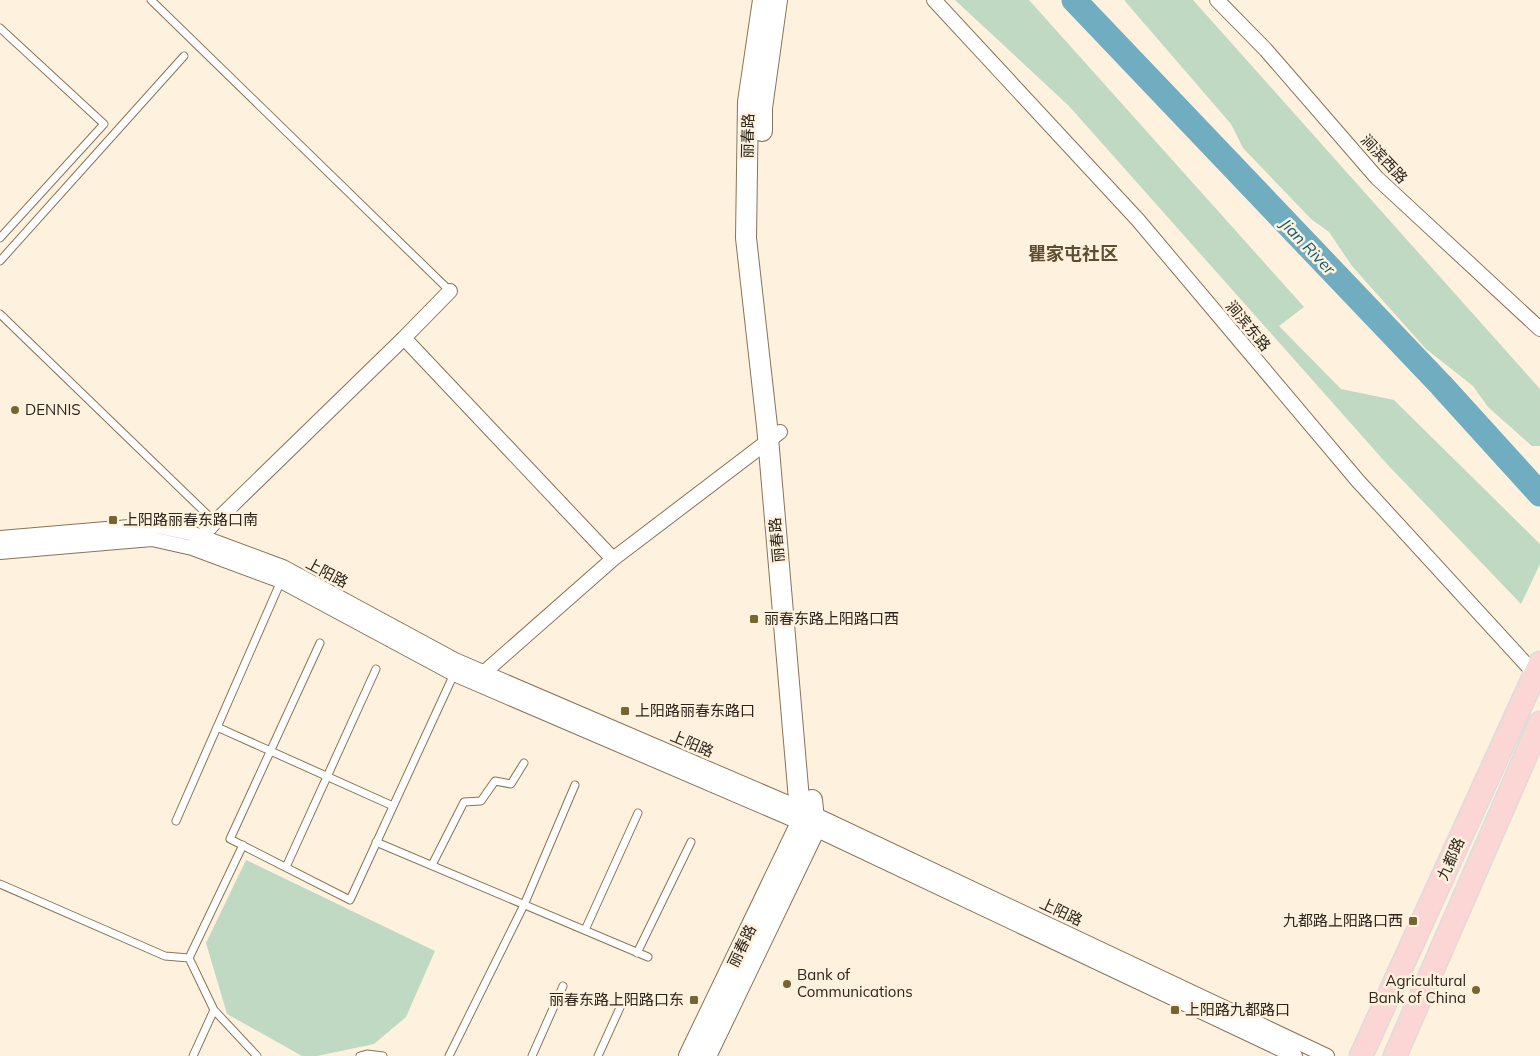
<svg xmlns="http://www.w3.org/2000/svg" width="1540" height="1056" viewBox="0 0 1540 1056" font-family="Mulish,'Noto Sans SC',sans-serif">
	<style>
		.green { fill: #bfd9c2 }
		.lines { fill: none; stroke-linecap: round; stroke-linejoin: round }
		.river { stroke: #70adc0; stroke-width: 25 }
		.service-casing { stroke: #887458; stroke-width: 9 }
		.minor-casing { stroke: #887458; stroke-width: 16 }
		.secondary-casing { stroke: #887458; stroke-width: 22 }
		.primary-casing { stroke: #dddcda; stroke-width: 25 }
		.service { stroke: #fff; stroke-width: 7 }
		.minor { stroke: #fff; stroke-width: 14 }
		.secondary { stroke: #fff; stroke-width: 20 }
		.primary { stroke: #fbd6d4; stroke-width: 22 }
		.poi-dot { fill: #766432; stroke: #fef1de; stroke-width: 2 }
		.labels { text-anchor: middle; stroke-width: 5; stroke-linejoin: round; paint-order: stroke }
		.street-label { font-size: 15px; fill: #2d251a; stroke: #fef1de }
		.poi-label { font-size: 15px; fill: #2d251a; stroke: #fef1de; text-anchor: start }
		.water-label { font-size: 16px; font-style: italic; fill: #085d72; stroke: #fef1de }
		.quarter-label { font-size: 18px; font-weight: bold; fill: #5f4d32; stroke: #fef1de }
	</style>
	<rect width="100%" height="100%" fill="#fef1de"/>
	<path class="green" d="M955,0h74l275,307 -25,19 62,63 53,11 146,144v20l-19,40 -135,-141 -317,-357z
		M1124,0h69l347,389v57h-8l-44,-39 -15,-21 -47,-37 -74,-83 -23,-34 -18,-13 -68,-71 -12,-24z
		M246,860l189,91 -29,66 -32,27 -57,12h-15l-75,-42 -21,-71z"/>
	<g class="lines">
		<path class="river" d="M1074,0l367,385 99,109"/>
		<g class="service-casing">
			<path id="service" d="M151,0l299,291
				M0,28l104,96 -104,114
				M0,261l184,-205
				M0,314l215,208
				M320,643l-90,196 120,61 104,-226
				M217,727l176,79
				M176,821l105,-240
				M376,842l272,115
				M243,845l-54,113 25,52 43,46
				M432,865l32,-63 17,-1 14,-20 16,3 13,-21
				M286,867l90,-198
				M0,884l165,72 24,2
				M585,930l53,-117
				M637,953l54,-111
				M193,1056l21,-46
				M360,1056l7,-2 16,2
				M449,1056l75,-151 51,-120
				M532,1056l31,-70
				M598,1056l25,-55"/>
		</g>
		<g class="minor-casing">
			<path id="minor" d="M934,0l204,220 220,261 177,193
				M1217,0l49,50 111,128 163,151
				M450,291l-46,47 209,221
				M0,538l153,-13 41,9 89,33 172,93 361,155 511,241
				M196,543l19,-21 189,-184
				M0,552l152,-13 40,9 89,33 173,93 361,155 480,227
				M479,677l134,-118 167,-127"/>
		</g>
		<g class="secondary-casing">
			<path id="secondary" d="M762,131v-23l15,-108
				M689,1056l112,-233 -34,-397 -21,-188 2,-136 15,-102
				M706,1056l109,-227 -3,-29"/>
		</g>
		<g class="primary-casing">
			<path id="primary" d="M1361,1056l179,-393
				M1395,1056l145,-333"/>
		</g>
		<use href="#service" class="service"/>
		<use href="#minor" class="minor"/>
		<use href="#secondary" class="secondary"/>
		<use href="#primary" class="primary"/>
	</g>
	<g class="poi-dot">
		<circle cx="15" cy="410" r="5"/>
		<rect x="108" y="515" width="10" height="10" rx="2.5"/>
		<rect x="749" y="614" width="10" height="10" rx="2.5"/>
		<rect x="620" y="706" width="10" height="10" rx="2.5"/>
		<rect x="1408" y="916" width="10" height="10" rx="2.5"/>
		<circle cx="787" cy="984" r="5"/>
		<circle cx="1476" cy="990" r="5"/>
		<rect x="689" y="995" width="10" height="10" rx="2.5"/>
		<rect x="1170" y="1005" width="10" height="10" rx="2.5"/>
	</g>
	<g class="labels">
		<g class="street-label">
			<text transform="translate(748 136) rotate(-89)" y="5">丽春路</text>
			<text transform="translate(1384 159) rotate(47)" y="5">涧滨西路</text>
			<text transform="translate(1248 326) rotate(50)" y="5">涧滨东路</text>
			<text transform="translate(777 540) rotate(-95)" y="5">丽春路</text>
			<text transform="translate(327 573) rotate(28)" y="5">上阳路</text>
			<text transform="translate(692 744) rotate(23)" y="5">上阳路</text>
			<text transform="translate(1451 859) rotate(-66)" y="5">九都路</text>
			<text transform="translate(1061 912) rotate(25)" y="5">上阳路</text>
			<text transform="translate(742 946) rotate(-64)" y="5">丽春路</text>
		</g>
		<g class="poi-label">
			<text x="25" y="415">DENNIS</text>
			<text x="123" y="525">上阳路丽春东路口南</text>
			<text x="764" y="624">丽春东路上阳路口西</text>
			<text x="635" y="716">上阳路丽春东路口</text>
			<text x="1403" y="926" text-anchor="end">九都路上阳路口西</text>
			<text x="797" y="980">Bank of<tspan x="797" dy="17">Communications</tspan></text>
			<text x="1466" y="986" text-anchor="end">Agricultural<tspan x="1466" dy="17">Bank of China</tspan></text>
			<text x="684" y="1005" text-anchor="end">丽春东路上阳路口东</text>
			<text x="1185" y="1015">上阳路九都路口</text>
		</g>
		<g class="water-label">
			<text transform="translate(1308 246) rotate(46)" y="6">Jian River</text>
		</g>
		<g class="quarter-label">
			<text x="1073" y="260">瞿家屯社区</text>
		</g>
	</g>
</svg>
